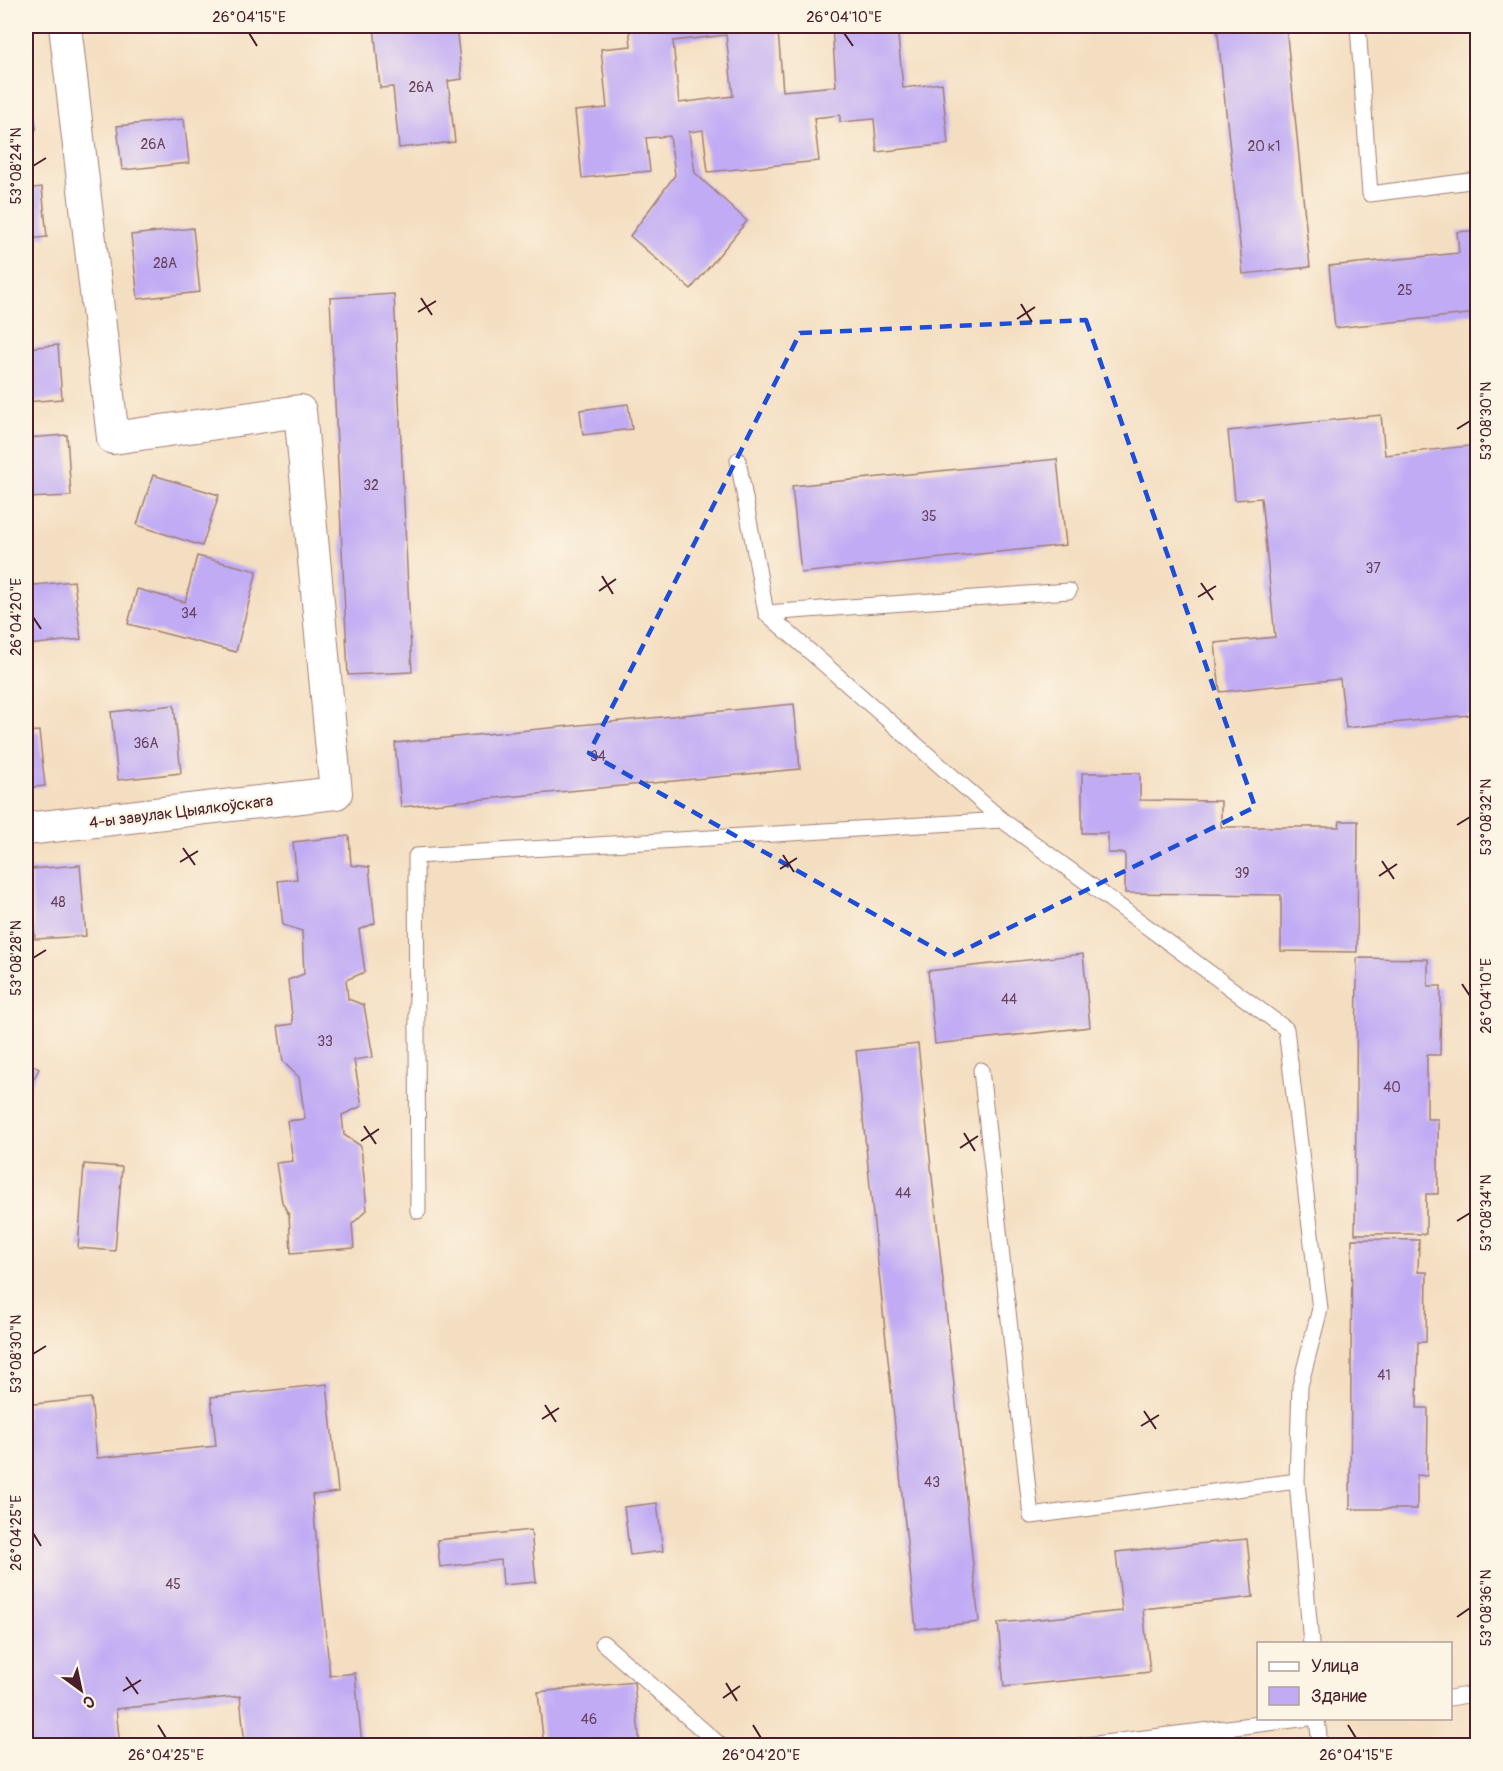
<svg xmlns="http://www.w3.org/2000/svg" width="1503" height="1771" viewBox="0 0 1503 1771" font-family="Pangolin,sans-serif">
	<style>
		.building { fill: #c0abf4; fill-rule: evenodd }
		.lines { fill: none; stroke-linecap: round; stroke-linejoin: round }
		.lane-casing { stroke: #9f7e76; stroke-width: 17 }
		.street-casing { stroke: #9f7e76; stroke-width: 34 }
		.lane { stroke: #fff; stroke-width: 15 }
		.street { stroke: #fff; stroke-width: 32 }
		.marked { fill: none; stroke: #1d4ed8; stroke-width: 4.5; stroke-dasharray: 12 8; stroke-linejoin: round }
		.ticks { fill: none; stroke: #4a1f2b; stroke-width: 2 }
		.labels { text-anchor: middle; stroke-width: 4.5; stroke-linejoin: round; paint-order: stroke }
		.number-label { font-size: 14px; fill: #68425d }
		.street-label { font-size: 16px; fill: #4a1f2b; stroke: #fcf5e5 }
		.neatline { fill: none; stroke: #4a1f2b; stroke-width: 2 }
		.ticks-label { font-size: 15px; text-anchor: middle; fill: #4a1f2b }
	</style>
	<rect width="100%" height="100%" fill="#fcf5e5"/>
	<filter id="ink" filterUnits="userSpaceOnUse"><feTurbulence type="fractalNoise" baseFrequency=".0167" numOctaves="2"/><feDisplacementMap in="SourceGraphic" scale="12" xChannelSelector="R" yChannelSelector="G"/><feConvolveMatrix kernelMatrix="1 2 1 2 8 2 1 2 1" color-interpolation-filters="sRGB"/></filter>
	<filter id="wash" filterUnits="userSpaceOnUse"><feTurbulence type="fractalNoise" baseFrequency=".008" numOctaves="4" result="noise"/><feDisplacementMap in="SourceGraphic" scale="24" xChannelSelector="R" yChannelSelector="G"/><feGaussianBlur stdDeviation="1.35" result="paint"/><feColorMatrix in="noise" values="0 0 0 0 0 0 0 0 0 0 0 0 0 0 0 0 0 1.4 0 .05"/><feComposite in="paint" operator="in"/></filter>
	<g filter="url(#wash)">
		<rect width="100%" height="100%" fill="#f4dec1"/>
		<g id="blocks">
			<path class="building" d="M374,26h82l6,53 -14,2 7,61 -56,6 -6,-61 -13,1z
				M629,26h202l1,1 -54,4 5,60 53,-5 -4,-60h65l6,62 39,-5 6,61 -71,8 -3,-33 -34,3v-7l-26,3 5,43 -111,11 -5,-42 -14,2 6,41 52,48 -56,68 -61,-53 45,-61 -5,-39 -24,2 4,33 -68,7 -7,-67 32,-3 -6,-59 30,-3zM726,35l7,61 -54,7 -6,-62z
				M1217,26h69l24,241 -67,7z
				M26,81h3l7,48 -10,1z
				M184,119l5,44 -67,7 -5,-44z
				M42,187l5,50 -21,2v-50z
				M193,228l7,64 -62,7 -7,-64z
				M1478,230v83l-143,15 -6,-62 130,-13 -2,-21z
				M394,294l18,378 -64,3 -18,-377z
				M58,345l4,54 -36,3v-54z
				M628,404l4,25 -49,6 -3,-25z
				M1381,415l4,40 93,-10v269l-132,14 -6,-49 -120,13 -5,-49 60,-6 -14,-139 -26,2 -7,-69z
				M67,435l4,61 -45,2v-60z
				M1057,459l9,86 -265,28 -9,-87z
				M153,475l66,20 -17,51 -65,-21z
				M197,556l60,15 -21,81 -108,-28 9,-35 48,13z
				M74,581l7,58 -53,6 -2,-18v-41z
				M794,704l6,65 -399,38 -6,-64z
				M174,705l7,68 -63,7 -7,-68z
				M39,731l6,55 -19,2v-56z
				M1082,773h58v27l81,1v26h118l1,-6h18l-1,131 -76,-1v-56l-156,-2v-40h-17v-20h-26z
				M349,836l2,29 18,2 6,56 -16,7 6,42 -19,8 2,19 16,6 9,52 -19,3 8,46 -20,9 2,20 17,11 6,64 -15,14 2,24 -63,5 -2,-38 -7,-13 -6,-39 17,-2 -6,-40 18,-2 -6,-42 -16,-15 -5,-36 15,-2 -5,-44 16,-6 -2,-43 -19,-6 -5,-44 19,-2 -4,-37z
				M80,865l6,71 -51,3 -5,-70z
				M1083,954l7,73 -155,17 -7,-73z
				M1357,958l71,1v27h13l-1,69h-13v64h11v75h-12v40h-71z
				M918,1044l61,578 -63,7 -60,-578z
				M26,1061l13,8 -13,24z
				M84,1164l38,3 -7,84 -37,-3z
				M1352,1239l67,1 -1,32h9l-1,70h-8l-1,66h11l-1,68 -10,-1v34h-67z
				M327,1384l11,108 -26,3 18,181 25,-3 7,73h-117l-5,-50 -124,13 4,37h-94v-341l65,-7 6,60 119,-12 -5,-49z
				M657,1503l6,48 -33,4 -6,-48z
				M531,1530l5,52 -33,3 -2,-25 -61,7 -3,-27z
				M1247,1539l6,58 -110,12 7,63 -146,15 -6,-64 124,-12 -6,-59z
				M634,1682l6,64h-96l-6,-54z"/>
		</g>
	</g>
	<g filter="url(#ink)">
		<use href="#blocks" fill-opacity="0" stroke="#9f7e76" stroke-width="1.5"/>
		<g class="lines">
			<g class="lane-casing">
				<path id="lane" d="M1358,26l12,168 108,-14
					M738,460l28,153
					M1069,591l-303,22 236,207 284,209 34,280 -20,77 -3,95 14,163
					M981,1070l50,446 266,-35
					M418,1211l-2,-355 586,-36
					M603,1643l118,103
					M1450,1698l28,-5
					M1317,1718l3,28
					M1079,1746l230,-28"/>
			</g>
			<g class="street-casing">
				<path id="street" d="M26,829l310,-36 -36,-382 -187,27 -48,-412"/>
			</g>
			<use href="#lane" class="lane"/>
			<use href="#street" class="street"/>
		</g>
	</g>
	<path class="marked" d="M1086,320l169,487 -305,150 -361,-204 211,-420z"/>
	<path class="ticks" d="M249,33l8,13M844,33l9,13M33,166l13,-8M421,298l11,17M1021,304l11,18M418,312l18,-11M1017,319l18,-12M1457,429l13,-8M602,576l11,18M1201,583l12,17M599,591l17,-12M1198,597l18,-11M33,617l8,12M1457,825l13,-8M183,848l12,17M783,855l11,17M1382,861l12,18M180,862l18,-11M780,869l17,-11M1379,876l18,-12M33,958l13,-8M1462,984l8,12M364,1126l12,18M964,1133l11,18M361,1141l18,-12M960,1148l18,-12M1457,1221l13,-8M33,1354l13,-8M545,1405l11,17M1144,1411l12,18M542,1419l17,-11M1141,1426l18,-11M33,1533l8,13M1457,1617l13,-9M126,1677l12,17M726,1683l11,18M123,1691l18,-11M723,1698l17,-12M158,1725l8,13M753,1725l8,13M1348,1725l8,13"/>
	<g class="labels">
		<g class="number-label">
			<text x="421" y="92">26А</text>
			<text x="153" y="149">26А</text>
			<text x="1264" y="151">20 к1</text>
			<text x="165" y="268">28А</text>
			<text x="1405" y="295">25</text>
			<text x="371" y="490">32</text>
			<text x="929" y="521">35</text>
			<text x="1373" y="573">37</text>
			<text x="189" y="618">34</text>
			<text x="146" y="748">36А</text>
			<text x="598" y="761">34</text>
			<text x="1242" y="878">39</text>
			<text x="58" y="907">48</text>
			<text x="1009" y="1004">44</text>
			<text x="325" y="1046">33</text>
			<text x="1392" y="1092">40</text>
			<text x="903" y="1198">44</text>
			<text x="1384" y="1380">41</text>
			<text x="932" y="1487">43</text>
			<text x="173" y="1589">45</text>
			<text x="589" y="1724">46</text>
		</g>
		<g class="street-label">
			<text transform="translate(181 811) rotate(-7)" y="6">4-ы завулак Цыялкоўскага</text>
		</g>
	</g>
	<rect width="1503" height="1771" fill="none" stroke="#fcf5e5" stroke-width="66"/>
	<rect x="1257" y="1642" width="195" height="78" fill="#fcf5e5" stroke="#b59f9b" stroke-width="1.5"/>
	<rect x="1269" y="1662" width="30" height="9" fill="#ffffff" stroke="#b59f9b" stroke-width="1.5"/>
	<text x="1311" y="1672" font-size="18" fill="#4a1f2b">Улица</text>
	<rect x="1269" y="1687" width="30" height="18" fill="#c0abf4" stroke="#b59f9b" stroke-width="1.5"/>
	<text x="1311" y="1702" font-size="18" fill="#4a1f2b">Здание</text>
	<g transform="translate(81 1690) rotate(147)" stroke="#fcf5e5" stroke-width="4.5" paint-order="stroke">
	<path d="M0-4.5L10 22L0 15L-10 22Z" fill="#4a1f2b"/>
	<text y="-9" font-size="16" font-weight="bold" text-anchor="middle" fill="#4a1f2b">С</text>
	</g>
	<rect x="33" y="33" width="1437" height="1705" class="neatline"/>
	<g class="ticks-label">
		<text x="249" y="22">26°04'15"E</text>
		<text x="844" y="22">26°04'10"E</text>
		<text transform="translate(16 166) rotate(-90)" y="5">53°08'24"N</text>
		<text transform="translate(1486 421) rotate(-90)" y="5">53°08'30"N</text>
		<text transform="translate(16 617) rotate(-90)" y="5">26°04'20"E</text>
		<text transform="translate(1486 817) rotate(-90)" y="5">53°08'32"N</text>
		<text transform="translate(16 958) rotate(-90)" y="5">53°08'28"N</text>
		<text transform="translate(1486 996) rotate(-90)" y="5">26°04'10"E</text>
		<text transform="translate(1486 1213) rotate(-90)" y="5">53°08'34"N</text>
		<text transform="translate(16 1354) rotate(-90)" y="5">53°08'30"N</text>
		<text transform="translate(16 1533) rotate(-90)" y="5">26°04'25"E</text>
		<text transform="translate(1486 1608) rotate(-90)" y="5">53°08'36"N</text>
		<text x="166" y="1760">26°04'25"E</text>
		<text x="761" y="1760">26°04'20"E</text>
		<text x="1356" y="1760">26°04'15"E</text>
	</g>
</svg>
